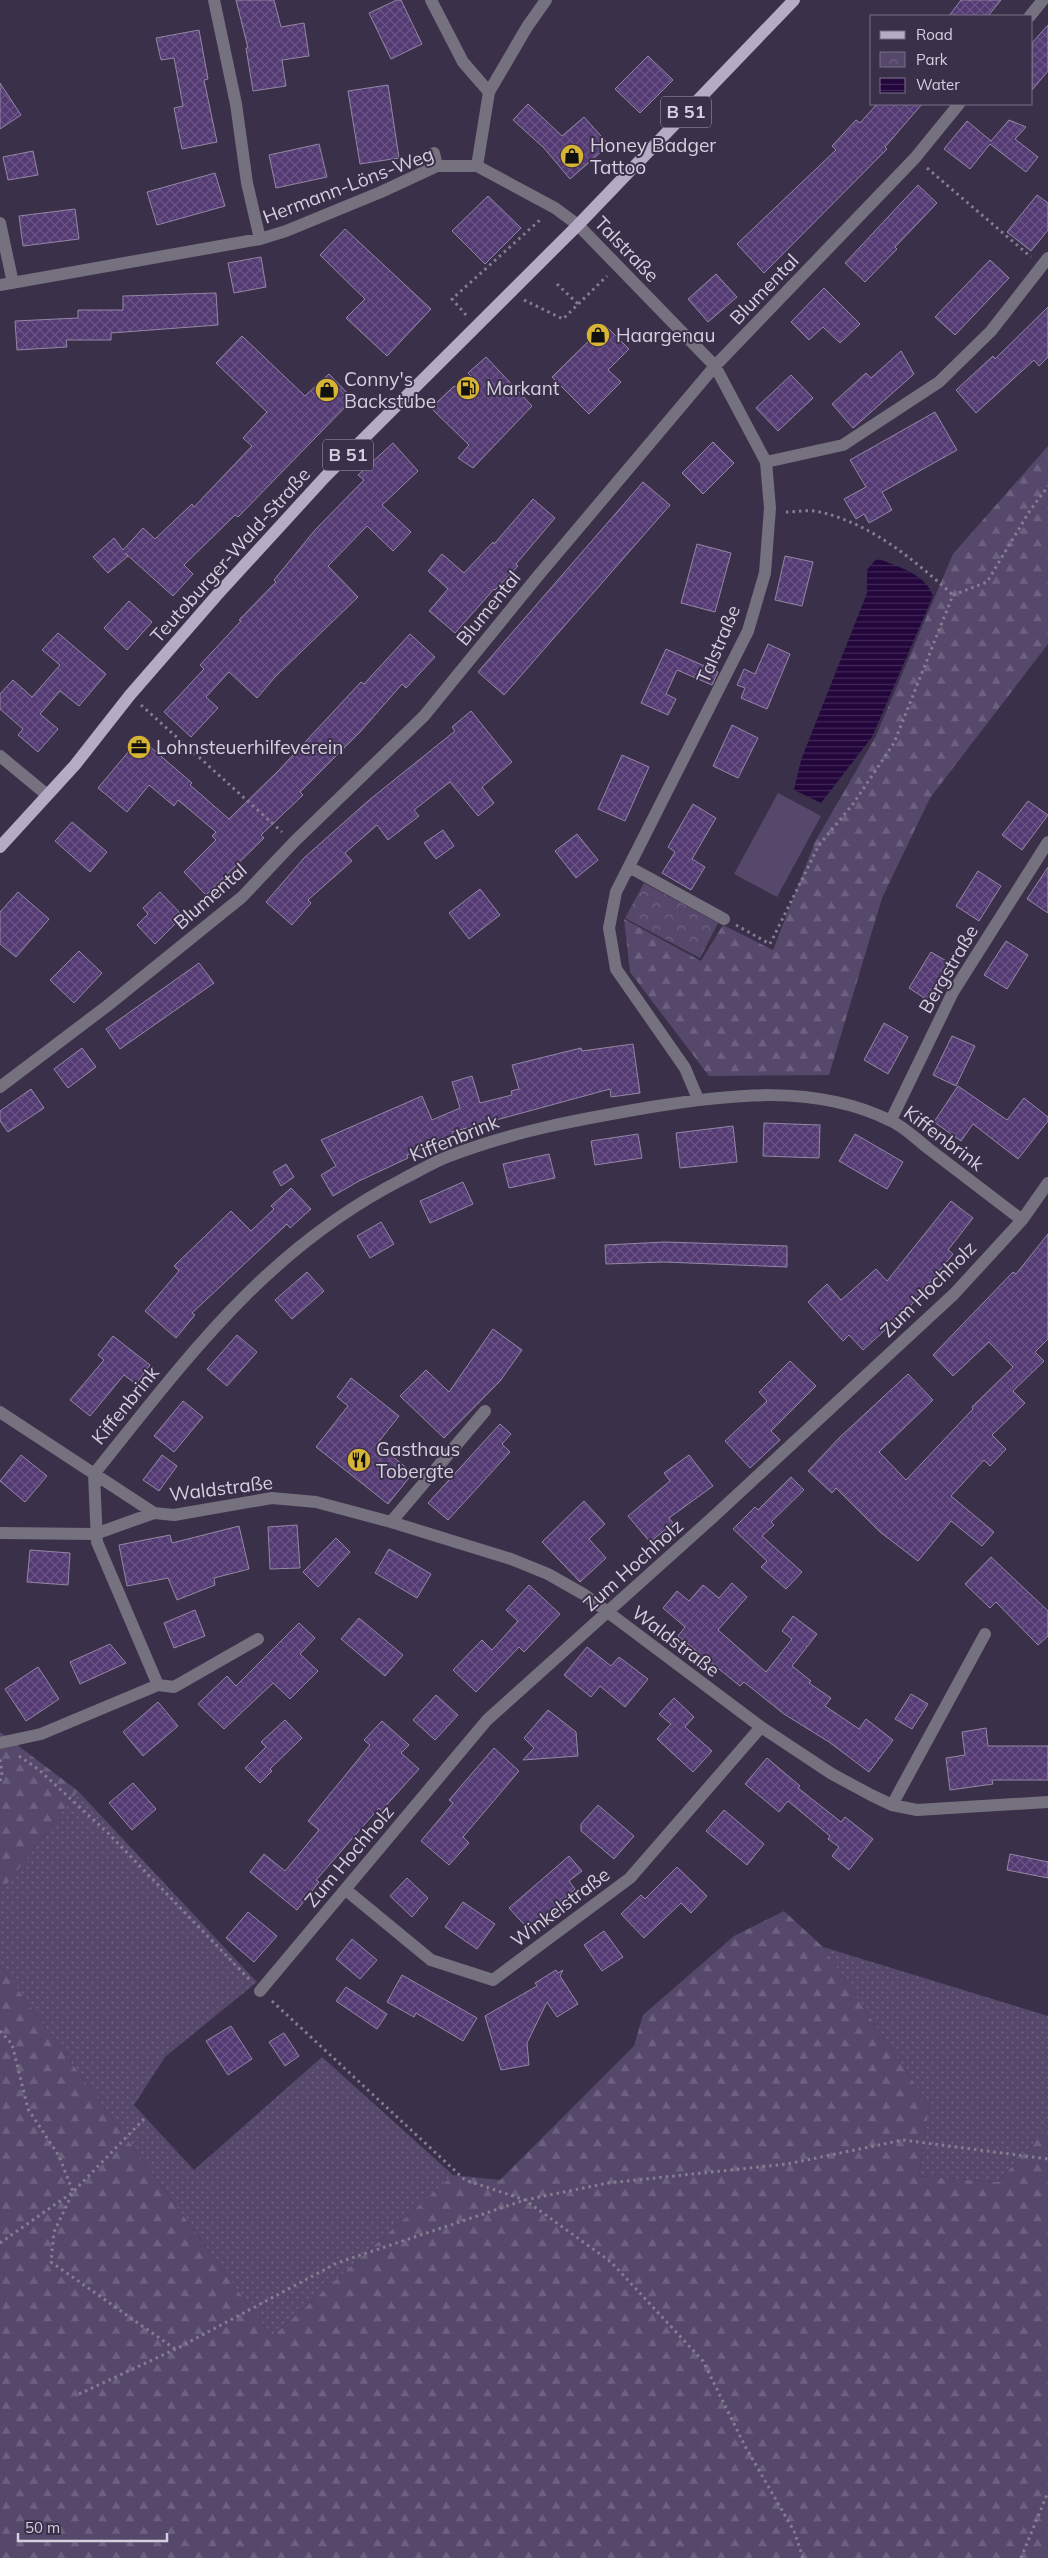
<svg xmlns="http://www.w3.org/2000/svg" width="1048" height="2558" viewBox="0 0 1048 2558" font-family="Mulish,sans-serif">
	<style>
		.grass { fill: url(#grass-dots) }
		.forest { fill: url(#forest-firs) }
		.park { fill: url(#park-crowns) }
		.pitch { fill: #56486b }
		.water { fill: url(#water-rules) }
		.building { fill: url(#building-cross-hatch); stroke: #9387a4 }
		.lines { fill: none; stroke-linecap: round; stroke-linejoin: round }
		.path { stroke: #867d92; stroke-width: 3; stroke-dasharray: 2.5 4; stroke-linecap: butt }
		.minor { stroke: #76717e; stroke-width: 12 }
		.major { stroke: #b5abc5; stroke-width: 12 }
		.labels { text-anchor: middle; stroke-width: 4; stroke-linejoin: round; paint-order: stroke }
		.shield { fill: #3b3049; stroke: #a79fb2; stroke-width: 1 }
		.shield-label { font-size: 18px; font-weight: bold; fill: #d5cfdf }
		.poi-label { font-size: 19px; fill: #d5cfdf; stroke: #3b3049; text-anchor: start }
		.street-label { font-size: 19px; fill: #d5cfdf; stroke: #3b3049 }
	</style>
	<defs>
		<pattern id="grass-dots" width="8" height="8" patternUnits="userSpaceOnUse" patternTransform="scale(1.25)"><rect width="8" height="8" fill="#56486b"/><path d="M2 2h.1M6 6h.1" fill="none" stroke="#6d6180" stroke-width="1.8" stroke-linecap="round"/></pattern>
		<pattern id="forest-firs" width="22" height="20" patternUnits="userSpaceOnUse" patternTransform="scale(1.25)"><rect width="22" height="20" fill="#56486b"/><path d="M5 1l3.5 6h-7zM16 11l3.5 6h-7z" fill="#6d6180"/></pattern>
		<pattern id="park-crowns" width="20" height="18" patternUnits="userSpaceOnUse" patternTransform="scale(1.25)"><rect width="20" height="18" fill="#56486b"/><path d="M2 6a3 3 0 1 1 6 0M12 15a3 3 0 1 1 6 0" fill="none" stroke="#6d6180"/></pattern>
		<pattern id="water-rules" width="6" height="5" patternUnits="userSpaceOnUse" patternTransform="scale(1.25)"><rect width="6" height="5" fill="#23063c"/><path d="M0 2.5h6" fill="none" stroke="#422958"/></pattern>
		<pattern id="building-cross-hatch" width="8" height="8" patternUnits="userSpaceOnUse" patternTransform="scale(1.25)"><rect width="8" height="8" fill="#533a72"/><path d="M0 0l8 8M0 8l8-8" fill="none" stroke="#6b5586"/></pattern>
	</defs>
	<rect width="100%" height="100%" fill="#3b3049"/>
	<path class="grass" d="M78,1791l179,191 -92,75 -31,48 60,65 128,-113 131,118 -181,162 -272,-372v-72z
		M823,1947l225,69v111l-50,55 -79,-6 10,-71z"/>
	<path class="forest" d="M1048,446v198l-118,154 -48,100 -53,177 -120,1 -79,-104 -6,-53 77,42 22,-36 50,25 42,-108 60,-104 78,-184z
		M0,1732l78,59 -78,102z
		M784,1911l39,36 106,158 -10,71 79,6 50,-55v431h-1048v-593l272,372 181,-162 47,5 134,-134 9,-31 91,-79z"/>
	<path class="park" d="M644,883l74,40 -18,35 -75,-40z"/>
	<path class="pitch" d="M778,793l43,23 -44,81 -43,-23z"/>
	<path class="water" d="M877,558c21,9 48,15 56,38l-61,141 -51,66 -27,-13 7,-30 66,-167v-23z"/>
	<path class="building" d="M236,0h38l7,27 23,-4 5,33 -27,4 4,26 -33,5 -7,-43h2z
		M397,0h4l21,44 -31,15 -22,-46z
		M961,0h40l-13,16h-39z
		M1048,25v46l-16,19v-47z
		M199,30l9,49 -4,1 13,62 -35,7 -8,-41 9,-2 -9,-48 -13,2 -5,-22z
		M648,56l25,24 -33,33 -25,-24z
		M0,83l21,32 -21,14z
		M388,85l11,73 -39,6 -12,-73z
		M528,104l34,32 22,-19 25,28 -39,34 -26,-31 -31,-28z
		M877,104h45l-37,43 2,2 -123,124 -27,-29 99,-94 -4,-4 24,-26 4,3z
		M1009,120l17,7 -11,12 23,18 -12,15 -36,-28 -20,25 -26,-20 23,-28 24,20z
		M319,144l8,33 -51,11 -7,-33z
		M33,151l5,24 -30,5 -5,-23z
		M215,173l10,33 -68,19 -10,-33z
		M918,185l19,18 -42,44 2,2 -32,33 -20,-19z
		M1037,195l11,8v27l-17,21 -24,-19z
		M488,196l33,32 -36,36 -33,-33z
		M75,209l4,30 -56,7 -4,-30z
		M345,229l86,80 -44,47 -41,-38 19,-19 -45,-44z
		M261,257l5,30 -32,6 -6,-30z
		M990,260l19,18 -54,57 -20,-18z
		M716,274l21,23 -29,25 -20,-23z
		M824,288l36,36 -20,19 -17,-16 -14,13 -18,-18z
		M216,293l2,32 -107,8v7h-45l1,7 -50,3 -2,-29 63,-3v-8h45v-14z
		M1048,307v50l-9,9 -5,-6 -58,53 -20,-23 37,-34 2,3z
		M605,325l24,24 -21,21 13,12 -32,32 -37,-37z
		M242,336l63,60 24,-22 24,25 -115,118 -3,-2 -51,50 9,9 -20,22 -48,-43 3,3 -20,17 -15,-16 21,-19 9,12 20,-22 12,11 37,-35 2,3 58,-61 -9,-8 24,-26 -51,-49z
		M901,351l13,23 -61,54 -21,-24 34,-31 5,5z
		M486,357l46,49 -59,62 -15,-10 11,-13 -38,-37 22,-21 22,-7 -7,-7z
		M791,375l22,23 -35,33 -22,-23z
		M935,412l22,38 -75,42 10,18 -23,13 -5,-9 -8,5 -12,-20 22,-12 -16,-27z
		M713,442l21,21 -31,31 -21,-21z
		M393,443l25,28 -36,34 29,27 -18,19 -26,-25 -39,40 30,31 -82,79 -19,22 -28,-26 -23,25 12,11 -27,29 -27,-25 40,-43 -4,-4 41,-44 -2,-1 37,-38 -2,-2 41,-50 49,-50 -6,-5z
		M643,482l27,23 -166,190 -26,-23z
		M533,499l22,19 -39,46 2,2 -23,24 -1,-1 -39,44 -26,-22 19,-22 -20,-18 14,-17 22,19 29,-31 1,2z
		M697,544l34,9 -16,59 -34,-9z
		M785,556l28,6 -11,44 -27,-6z
		M129,601l23,21 -25,28 -23,-22z
		M58,633l48,41 -27,32 -19,-15 -20,23 18,15 -20,23 -20,-17 5,-6 -23,-20v-15l13,-14 19,17 28,-32 -18,-15z
		M410,634l25,23 -29,31 -4,-4 -41,47 -61,61 3,3 -42,40 3,3 -58,57 -22,-23 32,-32 -4,-4 4,-4 -38,-32 -4,6 -25,-21 -22,27 -29,-24 42,-50 52,45 -2,2 39,34 50,-49 82,-88 3,2z
		M768,644l22,10 -23,55 -26,-11 4,-10 -8,-3 7,-16 11,5z
		M666,649l52,23 -6,13 -35,-15 -11,24 10,5 -8,16 -27,-12z
		M471,711l41,51 -30,25 12,16 -16,13 -28,-34 -36,28 5,6 -31,24 -11,-15 -32,28 7,8 -44,39 3,3 -19,22 -26,-23 38,-44 64,-57 87,-70 -3,-4z
		M732,725l26,13 -20,40 -25,-12z
		M622,755l27,12 -24,54 -27,-12z
		M1028,801l20,14 -26,35 -20,-15z
		M693,804l23,14 -24,41 13,8 -14,23 -29,-17 13,-21 -7,-5z
		M72,822l35,30 -17,20 -35,-31z
		M443,830l11,16 -18,13 -12,-16z
		M577,834l21,26 -22,18 -21,-27z
		M1048,867v46l-21,-14z
		M978,871l23,15 -22,35 -23,-15z
		M480,889l20,26 -31,24 -20,-26z
		M18,892l31,27 -33,38 -16,-13v-32z
		M160,892l23,24 -28,28 -18,-19 11,-11 -5,-6z
		M1006,941l22,14 -21,34 -23,-14z
		M79,951l23,22 -28,30 -24,-23z
		M931,952l24,14 -23,37 -23,-15z
		M199,963l15,20 -94,66 -14,-20z
		M884,1023l24,14 -20,37 -24,-14z
		M952,1036l23,10 -19,40 -23,-11z
		M633,1044l7,49 -29,4 -1,-8 -158,43 2,4 -47,19 1,3 -49,23 -26,15 -12,-21 15,-9 -15,-26 101,-44 10,24 28,-12 -8,-26 20,-6 8,27 32,-8 -1,-4 8,-2 -7,-24 69,-17 1,3z
		M82,1048l14,19 -28,21 -14,-19z
		M958,1086l49,34 17,-22 24,19v4l-30,38 -45,-35 -12,17 -27,-19z
		M31,1089l13,19 -36,24 -8,-11v-10z
		M764,1123l56,2 -1,33 -56,-2z
		M733,1126l4,36 -57,6 -4,-35z
		M638,1134l4,24 -47,7 -4,-24z
		M855,1134l48,28 -16,27 -48,-28z
		M549,1154l6,24 -46,10 -6,-24z
		M286,1164l8,13 -13,9 -8,-14z
		M463,1182l10,22 -43,19 -10,-22z
		M291,1188l20,21 -21,19 -3,-4 -95,89 3,2 -19,23 -31,-27 34,-40 -5,-5 57,-55 20,20 23,-22 -3,-3z
		M951,1201l22,17 -25,32 5,4 -46,56 -44,40 -14,-15 -6,6 -35,-39 19,-18 14,16 35,-31 11,12z
		M381,1222l13,22 -24,14 -13,-22z
		M1048,1234v105l-13,13 9,9 -31,30 12,12 -33,32 14,14 -16,17 -6,-6 -33,36 43,36 -12,14 -31,-25 -33,40 -38,-29 -44,-44 -4,5 -24,-22 32,-34 68,-63 25,26 -54,52 27,28 67,-71 -1,-2 41,-40 -24,-25 -36,34 -20,-21 80,-83 3,2z
		M665,1242l122,4v21l-123,-5 -58,2 -1,-19z
		M307,1272l17,19 -32,28 -17,-19z
		M493,1329l29,21 -22,31 -56,57 -44,-42 26,-26 23,22z
		M237,1335l20,17 -30,34 -20,-17z
		M113,1336l37,29 -14,19 -12,-9 -34,41 -20,-16 34,-40 -6,-5z
		M790,1361l26,25 -45,45 9,9 -30,28 -25,-27 42,-40 -8,-9z
		M351,1378l48,38 -22,28 36,29 -25,31 -72,-57 32,-41 -11,-9z
		M183,1401l20,16 -29,35 -20,-16z
		M500,1424l11,10 -9,10 8,8 -62,68 -20,-17z
		M21,1455l26,21 -22,26 -25,-21z
		M162,1455l15,11 -18,25 -16,-11z
		M689,1455l24,31 -44,32 4,5 -23,19 -22,-26 42,-35 -6,-8z
		M791,1477l13,13 -33,32 3,3 -12,11 40,36 -16,17 -25,-22 6,-6 -34,-32 22,-22 3,3z
		M584,1501l21,23 -16,15 17,19 -26,24 -38,-40z
		M297,1525l3,43 -30,1 -2,-42z
		M239,1526l10,43 -35,9 1,7 -38,15 -9,-22 -41,8 -8,-41 51,-10 2,8z
		M336,1538l14,14 -32,35 -15,-15z
		M389,1549l42,25 -14,24 -42,-25z
		M30,1550l40,3 -2,32 -41,-3z
		M991,1557l57,54v25l-10,9 -42,-43 -6,6 -25,-24z
		M732,1583l15,14 -29,33 48,42 26,-33 -10,-8 11,-15 24,18 -25,32 19,15 -2,2 22,15 -6,8 34,23 7,-10 27,21 -24,32 -40,-30 -45,-28 -40,-32 -4,4 -62,-50 7,-9 -22,-19 14,-17 12,10 14,-16 16,13z
		M529,1585l31,29 -36,38 -5,-5 -43,45 -23,-22 29,-30 10,10 26,-29 -12,-11z
		M195,1610l10,26 -31,12 -10,-25z
		M359,1618l44,37 -18,21 -44,-37z
		M299,1623l16,15 -15,16 18,17 -28,28 -17,-16 -49,46 -26,-25 29,-28 9,10z
		M110,1644l16,19 -46,21 -10,-22z
		M587,1647l24,19 8,-9 29,22 -23,28 -25,-21 -9,11 -27,-22z
		M38,1667l21,32 -33,22 -21,-32z
		M911,1694l17,10 -16,25 -17,-10z
		M436,1695l22,20 -23,25 -22,-20z
		M674,1698l20,19 -9,10 27,24 -19,21 -36,-33 14,-15 -12,-10z
		M158,1702l20,24 -35,30 -20,-24z
		M548,1710l28,22 2,24 -55,4 11,-12 -10,-10z
		M285,1720l17,18 -32,31 2,2 -12,12 -15,-15 21,-21 -5,-5z
		M382,1721l27,24 -8,8 18,16 -38,42 -2,-3 -63,72 3,2 -22,28 -47,-38 14,-18 21,17 34,-41 -11,-9 62,-76 -6,-5z
		M986,1728l2,18h60v34h-56l1,4 -43,6 -4,-32 19,-3 -3,-23z
		M494,1748l25,23 -56,66 6,6 -20,22 -28,-24 32,-38 -4,-3z
		M767,1758l33,28 -2,2 43,34 4,-5 28,22 -24,31 -17,-14 7,-9 -11,-8 2,-3 -42,-35 -9,11 -34,-28z
		M133,1783l23,26 -24,21 -23,-27z
		M598,1805l36,31 -20,23 -33,-28v-7z
		M724,1810l40,34 -17,21 -41,-34z
		M1010,1854l38,8v16l-41,-8z
		M569,1856l13,15 -13,10 6,8 -46,41 -20,-22z
		M677,1867l30,29 -16,17 -10,-10 -37,35 -23,-24 20,-19 4,4z
		M407,1878l21,20 -16,19 -22,-21z
		M463,1902l32,22 -18,25 -32,-22z
		M248,1912l29,24 -23,26 -28,-24z
		M604,1931l19,26 -21,14 -18,-26z
		M352,1939l25,21 -17,19 -24,-20z
		M556,1970l2,3 5,-3 -3,6 18,28 -21,13 -10,-15 -20,41 2,22 -28,5 -16,-54 52,-30 -2,-3z
		M402,1975l75,43 -14,23 -47,-28 -2,4 -27,-15z
		M346,1987l41,27 -10,15 -41,-28z
		M231,2026l21,33 -24,16 -22,-34z
		M284,2033l15,23 -14,10 -16,-24z"/>
	<g class="lines">
		<path class="path" d="M927,168l104,89
			M557,284l21,20
			M524,300l39,19 44,-43
			M466,315l-14,-16 89,-80
			M786,512c10,0 24,-3 34,0 52,12 94,48 133,83
			M141,705l141,127
			M736,925l34,19 49,-99 34,-41 41,-61 59,-148 34,-13 42,-70 19,-26
			M19,1756l19,13 70,64 141,146
			M0,1781l2,-6 -2,-18
			M272,2001l193,179 60,20 86,62 92,99 42,85 49,85 9,27
			M0,2031l12,13 16,65 31,47 14,36 -19,40 -3,30 124,87
			M0,2243l73,-51 71,-73
			M79,2394l97,-45 161,-86 188,-63 83,-17 179,-19 116,-24 145,19
			M1021,2558l27,-66"/>
		<path class="minor" d="M214,0l22,104 11,79 13,56
			M431,0l32,62 26,30
			M1030,16l13,-16
			M434,153l3,13
			M477,166l12,-74 38,-65 19,-27
			M0,223l13,60
			M0,285l260,-46 26,-8 95,-39 56,-26h40l78,42 23,17 137,141 51,96 4,46 -5,65 -17,58 -132,261 -7,36 7,41 69,99 13,31
			M766,462l77,-17 96,-63 52,-51 57,-73
			M0,756l46,38
			M629,867l95,52
			M0,1087l107,-81 135,-109 52,-55 130,-126 114,-140 177,-210 200,-208 44,-54
			M891,1120l62,-128 95,-150
			M0,1412l154,101 20,2 98,-17 44,4 75,20 120,37 37,15 37,21 176,132 71,47 39,21 21,10 25,5 131,-8
			M94,1474c93,-116 172,-225 309,-295 14,-7 29,-16 44,-22 66,-26 134,-38 204,-50 79,-13 164,-23 238,13 15,6 28,20 40,29 31,24 62,47 93,71
			M391,1522l94,-111
			M0,1533l95,1 59,-21
			M158,1685l16,2 84,-48
			M0,1743l41,-9 117,-49 -61,-143 -3,-68
			M892,1805l93,-171
			M346,1890l85,70 62,20 137,-102 131,-151
			M260,1991l227,-271 225,-202 242,-224 68,-74 26,-37"/>
		<path class="major" d="M0,847l75,-82 55,-70 87,-100 108,-118 253,-252 216,-225"/>
	</g>
	<defs>
		<g id="shop-disc" transform="scale(1.25)"><circle r="9.5" fill="#d7b434" stroke="#3b3049"/><path d="M-5-2.5h2.3a2.7 3.5 0 0 1 5.4 0H5L5.5 6h-11ZM-1.5-2.5h3a1.5 2.3 0 0 0-3 0Z" fill="#111"/></g>
		<g id="fuel-disc" transform="scale(1.25)"><circle r="9.5" fill="#d7b434" stroke="#3b3049"/><path d="M-5.5-6h7V0h2V4h1.3V-2.5L3-4.5l.8-.8L6-3V5H2.5V1h-1V6h-7ZM-4.2-4.7v3.2H.2V-4.7Z" fill="#111"/></g>
		<g id="office-disc" transform="scale(1.25)"><circle r="9.5" fill="#d7b434" stroke="#3b3049"/><path d="M-6-3h4V-5.5h4V-3h4V5H-6ZM-1-4.5V-3h2v-1.5ZM-6 0V1H6V0Z" fill="#111"/></g>
		<g id="restaurant-disc" transform="scale(1.25)"><circle r="9.5" fill="#d7b434" stroke="#3b3049"/><path d="M-5-6h1v4h1v-4h1v4h1v-4h1v5L-1.5 .5V6h-2V.5L-5-1ZM5-6V6H3V1.5H1.5Q1.5-4 5-6Z" fill="#111"/></g>
	</defs>
	<g fill-rule="evenodd">
		<use href="#shop-disc" x="572" y="156"/>
		<use href="#shop-disc" x="598" y="335"/>
		<use href="#fuel-disc" x="468" y="388"/>
		<use href="#shop-disc" x="327" y="390"/>
		<use href="#office-disc" x="139" y="747"/>
		<use href="#restaurant-disc" x="359" y="1460"/>
	</g>
	<g class="labels">
		<g class="shield">
			<rect x="661" y="96.5" width="50" height="31" rx="4"/>
			<rect x="323" y="439.5" width="50" height="31" rx="4"/>
		</g>
		<g class="shield-label">
			<text x="686" y="118">B 51</text>
			<text x="348" y="461">B 51</text>
		</g>
		<g class="poi-label">
			<text x="590" y="152">Honey Badger<tspan x="590" dy="22">Tattoo</tspan></text>
			<text x="616" y="342">Haargenau</text>
			<text x="344" y="386">Conny's<tspan x="344" dy="22">Backstube</tspan></text>
			<text x="486" y="395">Markant</text>
			<text x="156" y="754">Lohnsteuerhilfeverein</text>
			<text x="376" y="1456">Gasthaus<tspan x="376" dy="22">Tobergte</tspan></text>
		</g>
		<g class="street-label">
			<text transform="translate(348 185) rotate(-21)" y="7">Hermann-Löns-Weg</text>
			<text transform="translate(627 249) rotate(46)" y="7">Talstraße</text>
			<text transform="translate(764 289) rotate(-46)" y="7">Blumental</text>
			<text transform="translate(230 555) rotate(-48)" y="7">Teutoburger-Wald-Straße</text>
			<text transform="translate(488 608) rotate(-51)" y="7">Blumental</text>
			<text transform="translate(718 644) rotate(-67)" y="7">Talstraße</text>
			<text transform="translate(210 896) rotate(-41)" y="7">Blumental</text>
			<text transform="translate(948 969) rotate(-60)" y="7">Bergstraße</text>
			<text transform="translate(454 1138) rotate(-22)" y="7">Kiffenbrink</text>
			<text transform="translate(944 1138) rotate(37)" y="7">Kiffenbrink</text>
			<text transform="translate(928 1289) rotate(-45)" y="7">Zum Hochholz</text>
			<text transform="translate(125 1405) rotate(-51)" y="7">Kiffenbrink</text>
			<text transform="translate(221 1488) rotate(-7)" y="7">Waldstraße</text>
			<text transform="translate(633 1565) rotate(-42)" y="7">Zum Hochholz</text>
			<text transform="translate(676 1641) rotate(37)" y="7">Waldstraße</text>
			<text transform="translate(349 1856) rotate(-50)" y="7">Zum Hochholz</text>
			<text transform="translate(560 1907) rotate(-37)" y="7">Winkelstraße</text>
		</g>
	</g>
	<rect x="870" y="15" width="162" height="90" fill="#3b3049" stroke="#797085"/>
	<rect x="880" y="31" width="25" height="8" fill="#b5abc5" stroke="#797085"/>
	<text x="916" y="40" font-size="15" fill="#d5cfdf">Road</text>
	<rect x="880" y="52" width="25" height="15" fill="url(#park-crowns)" stroke="#797085"/>
	<text x="916" y="65" font-size="15" fill="#d5cfdf">Park</text>
	<rect x="880" y="78" width="25" height="15" fill="url(#water-rules)" stroke="#797085"/>
	<text x="916" y="90" font-size="15" fill="#d5cfdf">Water</text>
	<path d="M18 2533v8h149v-8" fill="none" stroke="#d5cfdf" stroke-width="2.5"/>
	<text x="25" y="2533" font-size="15" fill="#d5cfdf" stroke="#3b3049" stroke-width="4" paint-order="stroke">50 m</text>
</svg>
